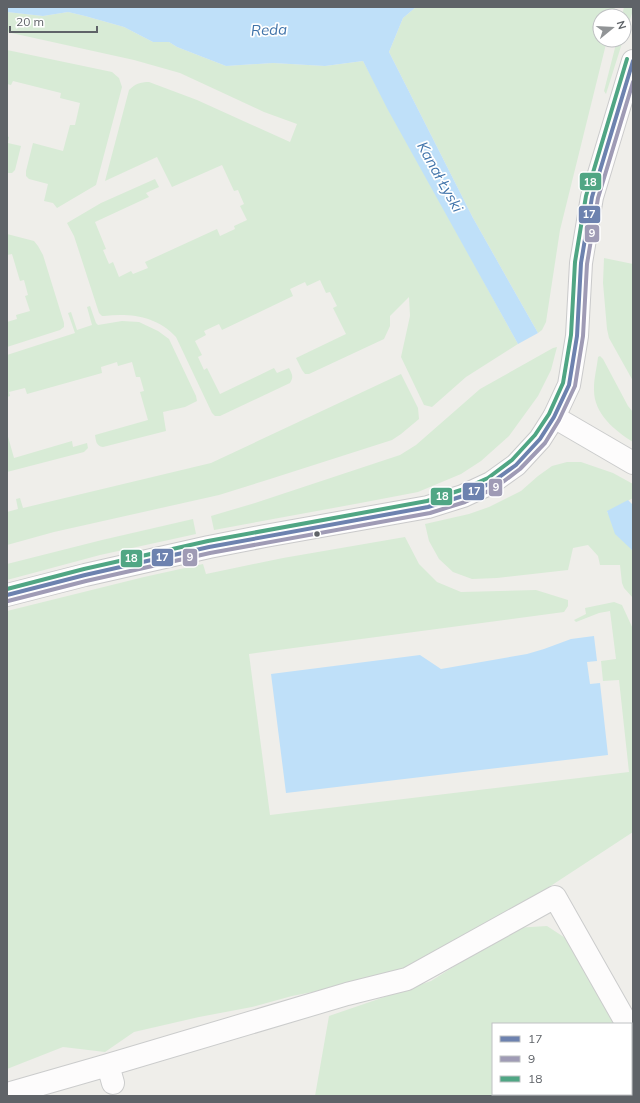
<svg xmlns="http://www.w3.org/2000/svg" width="640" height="1103" viewBox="0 0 640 1103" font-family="Mulish,sans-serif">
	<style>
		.green { fill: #d8ebd6 }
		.water { fill: #bfe0f9 }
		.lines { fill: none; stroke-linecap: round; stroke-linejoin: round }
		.minor-casing { stroke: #cbcccc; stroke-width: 24 }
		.secondary-casing { stroke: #cacacb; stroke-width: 24 }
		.minor { stroke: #fdfcfc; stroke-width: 22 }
		.secondary { stroke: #fdfcfc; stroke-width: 22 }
		.bus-1-casing { stroke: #fff; stroke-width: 7 }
		.bus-2-casing { stroke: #fff; stroke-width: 7 }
		.bus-3-casing { stroke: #fff; stroke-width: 7 }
		.bus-1 { stroke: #6d82af; stroke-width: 4 }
		.bus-2 { stroke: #9f9bb5; stroke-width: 4 }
		.bus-3 { stroke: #50a684; stroke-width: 4 }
		.bus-dot { fill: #5f6368; stroke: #fff; stroke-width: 1.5 }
		.labels { text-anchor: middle; stroke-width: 3.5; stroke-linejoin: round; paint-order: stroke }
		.water-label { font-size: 15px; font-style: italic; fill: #4174aa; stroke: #fff }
		.line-badge { stroke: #fff; stroke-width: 1.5 }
		.badge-label { font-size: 11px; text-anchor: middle; font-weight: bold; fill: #fff }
	</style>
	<rect width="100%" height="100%" fill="#efeeea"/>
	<path class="green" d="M416,7h199l-2,9h-13v24h7l-47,190 -14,92 -4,8 -4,3 -65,-115 -84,-166 14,-34z
		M624,7h9v3l-9,28v-22h-2z
		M7,12l36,4 25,-4 17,4 39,11 29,15h16l8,5 49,19 47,-3 52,3 38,-5 155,283 -52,33 -34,30 -8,-2 -23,-48 9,-41 -1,-19 -19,19v10l-6,13 -75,35h-4l-3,-4 -6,-12 50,-24 -13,-26 4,-2 -7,-14 -4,1 -6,-13 -13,6 -2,-4 -15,7 3,7 -71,34 -3,-6 -15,7 2,4 -11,6 7,14 -4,2 6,13 3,-2 13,26 54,-26 3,5 12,-5c3,6 5,9 1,15l-70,33h-5l-3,-3 -36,-76c-19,-21 -46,-24 -72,-21h-2l-3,-3 -25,-77 -7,-13 34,-20 54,-24 4,8 -13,6 3,4 -54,25 11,27 -3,1 6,14 4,-2 6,15 12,-6 2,3 15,-6 -3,-6 72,-33 3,7 15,-7 -1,-3 13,-6 -7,-14 4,-2 -6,-14 -4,1 -12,-26 -50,22 -15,-30 -52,24 24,-91c6,-6 11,-8 20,-8l48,18 93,42 7,-18 -33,-12 -84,-39 -46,-13 -127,-28z
		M617,40h6l-17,54 -2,-3z
		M7,50l105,22 7,6 3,9 -26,98 -39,23 -4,-5 -9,-2 4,-17 -19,-5 -3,-3v-5l7,-28 30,8 7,-26h5l5,-22 -20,-5 1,-5 -48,-12 -2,4 -4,-1z
		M7,136l2,1 -1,6 13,3 -6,24 -3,3h-5z
		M7,234l27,7 4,5 5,9 21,68v4l-4,3 -53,17v-25l10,-3 -1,-4 14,-4 -5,-15 3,-1 -4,-15 -4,1 -8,-27 -5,1z
		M604,258l29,6v117l-24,-43 -2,-9 -4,-46z
		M90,306l6,17 2,2 24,-4 17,1 19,9 11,8 27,57 1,5 -12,6 -22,5 3,19 -63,16c-7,-1 -7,-6 -8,-12l53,-15 -8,-28 4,-1 -4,-14h-4l-4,-15 -14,4 -1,-4 -16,5 1,6 -75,21 -2,-6 -16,4 1,4 -3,1v-42l68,-22 -7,-20 3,-1 6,18 15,-5 -5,-18z
		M557,347l-6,23 -13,26 -29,40 -28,25 -20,13 -43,18 -63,12 -141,26 -3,-14 44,-13 145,-48 16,-10 64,-56 73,-41z
		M600,356l3,3 25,47 5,6v30c-19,-12 -40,-29 -39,-54 0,-10 3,-21 4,-31z
		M401,374l17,34 1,11 -18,15 -9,6 -125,40 -48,15 -165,37 -47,13v-33l11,-3 -2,-10 4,-1 3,10 188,-45z
		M7,433l7,25 58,-17 1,6 14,-4 1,5 -4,4 -77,20z
		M567,462h14l32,11 20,11v14l-26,14 26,40v46l-9,-10 -2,-5 -2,-18h-20l-2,-9 -10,-11 -15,3 -5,22 -71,8 -25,1 -19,-7 -14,-13 -10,-18 -4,-17 44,-10 20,-7 32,-16 17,-15 14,-10z
		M193,519l3,15 -96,21 -93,25v-16l95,-24z
		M405,537l14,27 18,18 24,10 75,-2 32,10v6l-4,6 -315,42 21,161 359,-43 -10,-92 -16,1 -2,-20 15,-2 -6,-48 -11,2 -23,9 -2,-2 12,-6 -1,-6 29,-6 8,3 11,24v203l-87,57 -108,63 -37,17 -37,13 -72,14 -40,11 -53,10 -65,15 -29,20 -42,-5 -56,22v-458l137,-34 59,-13 3,10 77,-16z
		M547,926l26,17 43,81h-123v70h138v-41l2,4v39h-318l14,-80 102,-35 84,-53z"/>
	<path class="water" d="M7,7h409l-13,11 -14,34 84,166 65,115 -20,11 -130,-234 -25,-49 -38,5 -52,-3 -47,3 -49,-19 -8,-5h-16l-29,-15 -39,-11 -17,-4 -25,4 -36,-4z
		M628,500l5,5v47l-2,-3 -16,-15 -8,-23z
		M594,636l3,25 -10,1 3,22 10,-1 8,72 -322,38 -15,-119 149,-19 21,14 86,-15 17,-5 27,-10z"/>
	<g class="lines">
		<g class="minor-casing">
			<path id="minor" d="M554,417l79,46
				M108,1065l239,-71 60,-15 148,-82 72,127
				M7,1094l101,-29 5,18"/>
		</g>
		<g class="secondary-casing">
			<path id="secondary" d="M7,595l78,-20 124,-28 56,-11 163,-29 35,-11 28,-13 25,-18 24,-26 14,-22 15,-32 8,-49 4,-73 11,-66 41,-136"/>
		</g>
		<use href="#minor" class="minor"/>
		<use href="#secondary" class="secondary"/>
		<g class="bus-1-casing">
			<path id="bus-1" d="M7,595l78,-20 124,-28 219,-40 35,-11 28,-13 25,-18 24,-26 14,-22 15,-32 8,-49 4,-73 11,-66 41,-136"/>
		</g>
		<g class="bus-2-casing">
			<path id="bus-2" d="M8,601l78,-20 124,-28 220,-40 35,-11 30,-14 25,-19 25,-26 14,-23 16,-34 8,-50 4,-72 11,-66 35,-116"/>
		</g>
		<g class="bus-3-casing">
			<path id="bus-3" d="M7,589l77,-20 124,-28 219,-40 34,-11 27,-12 24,-18 23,-25 14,-21 14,-31 8,-48 4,-73 11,-66 41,-137"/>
		</g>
		<use href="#bus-1" class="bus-1"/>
		<use href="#bus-2" class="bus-2"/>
		<use href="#bus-3" class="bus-3"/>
	</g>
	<circle class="bus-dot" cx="317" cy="534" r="3.5"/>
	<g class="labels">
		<g class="water-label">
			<text transform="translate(269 30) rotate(-2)" y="5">Reda</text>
			<text transform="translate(440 177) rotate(61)" y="5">Kanał Łyski</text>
		</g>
	</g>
	<g class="line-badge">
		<rect x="579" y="172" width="23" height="19" rx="4" fill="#50a684"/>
		<rect x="578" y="205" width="23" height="19" rx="4" fill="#6d82af"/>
		<rect x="584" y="224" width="16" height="19" rx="4" fill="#9f9bb5"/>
		<rect x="488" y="478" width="15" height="19" rx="4" fill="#9f9bb5"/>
		<rect x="462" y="482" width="23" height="19" rx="4" fill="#6d82af"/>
		<rect x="430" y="487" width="23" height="19" rx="4" fill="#50a684"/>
		<rect x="182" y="548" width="16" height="19" rx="4" fill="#9f9bb5"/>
		<rect x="151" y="548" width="23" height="19" rx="4" fill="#6d82af"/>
		<rect x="120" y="549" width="23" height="19" rx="4" fill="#50a684"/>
	</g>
	<g class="badge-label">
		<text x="590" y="186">18</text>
		<text x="589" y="218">17</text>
		<text x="592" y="237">9</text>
		<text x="496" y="491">9</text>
		<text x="474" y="495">17</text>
		<text x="442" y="500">18</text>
		<text x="190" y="561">9</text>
		<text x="162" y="561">17</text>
		<text x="131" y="562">18</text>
	</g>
	<rect width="640" height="1103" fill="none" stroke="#5f6368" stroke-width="16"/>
	<rect x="492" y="1023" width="140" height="72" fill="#ffffff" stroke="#bfc1c3"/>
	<rect x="500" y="1036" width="20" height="6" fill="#6d82af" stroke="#bfc1c3"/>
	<text x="528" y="1043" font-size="12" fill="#5f6368">17</text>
	<rect x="500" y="1056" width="20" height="6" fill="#9f9bb5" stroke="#bfc1c3"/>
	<text x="528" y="1063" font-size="12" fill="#5f6368">9</text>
	<rect x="500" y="1076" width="20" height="6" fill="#50a684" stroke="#bfc1c3"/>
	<text x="528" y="1083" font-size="12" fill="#5f6368">18</text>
	<g transform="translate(612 28) rotate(72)"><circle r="19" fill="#ffffff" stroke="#bfc1c3"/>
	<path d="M0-3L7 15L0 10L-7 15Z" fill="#919496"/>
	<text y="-6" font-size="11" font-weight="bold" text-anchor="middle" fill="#5f6368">N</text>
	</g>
	<path d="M10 26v6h87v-6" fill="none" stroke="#5f6368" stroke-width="2"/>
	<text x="16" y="26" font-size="12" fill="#5f6368" stroke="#ffffff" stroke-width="3" paint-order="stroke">20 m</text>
</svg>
